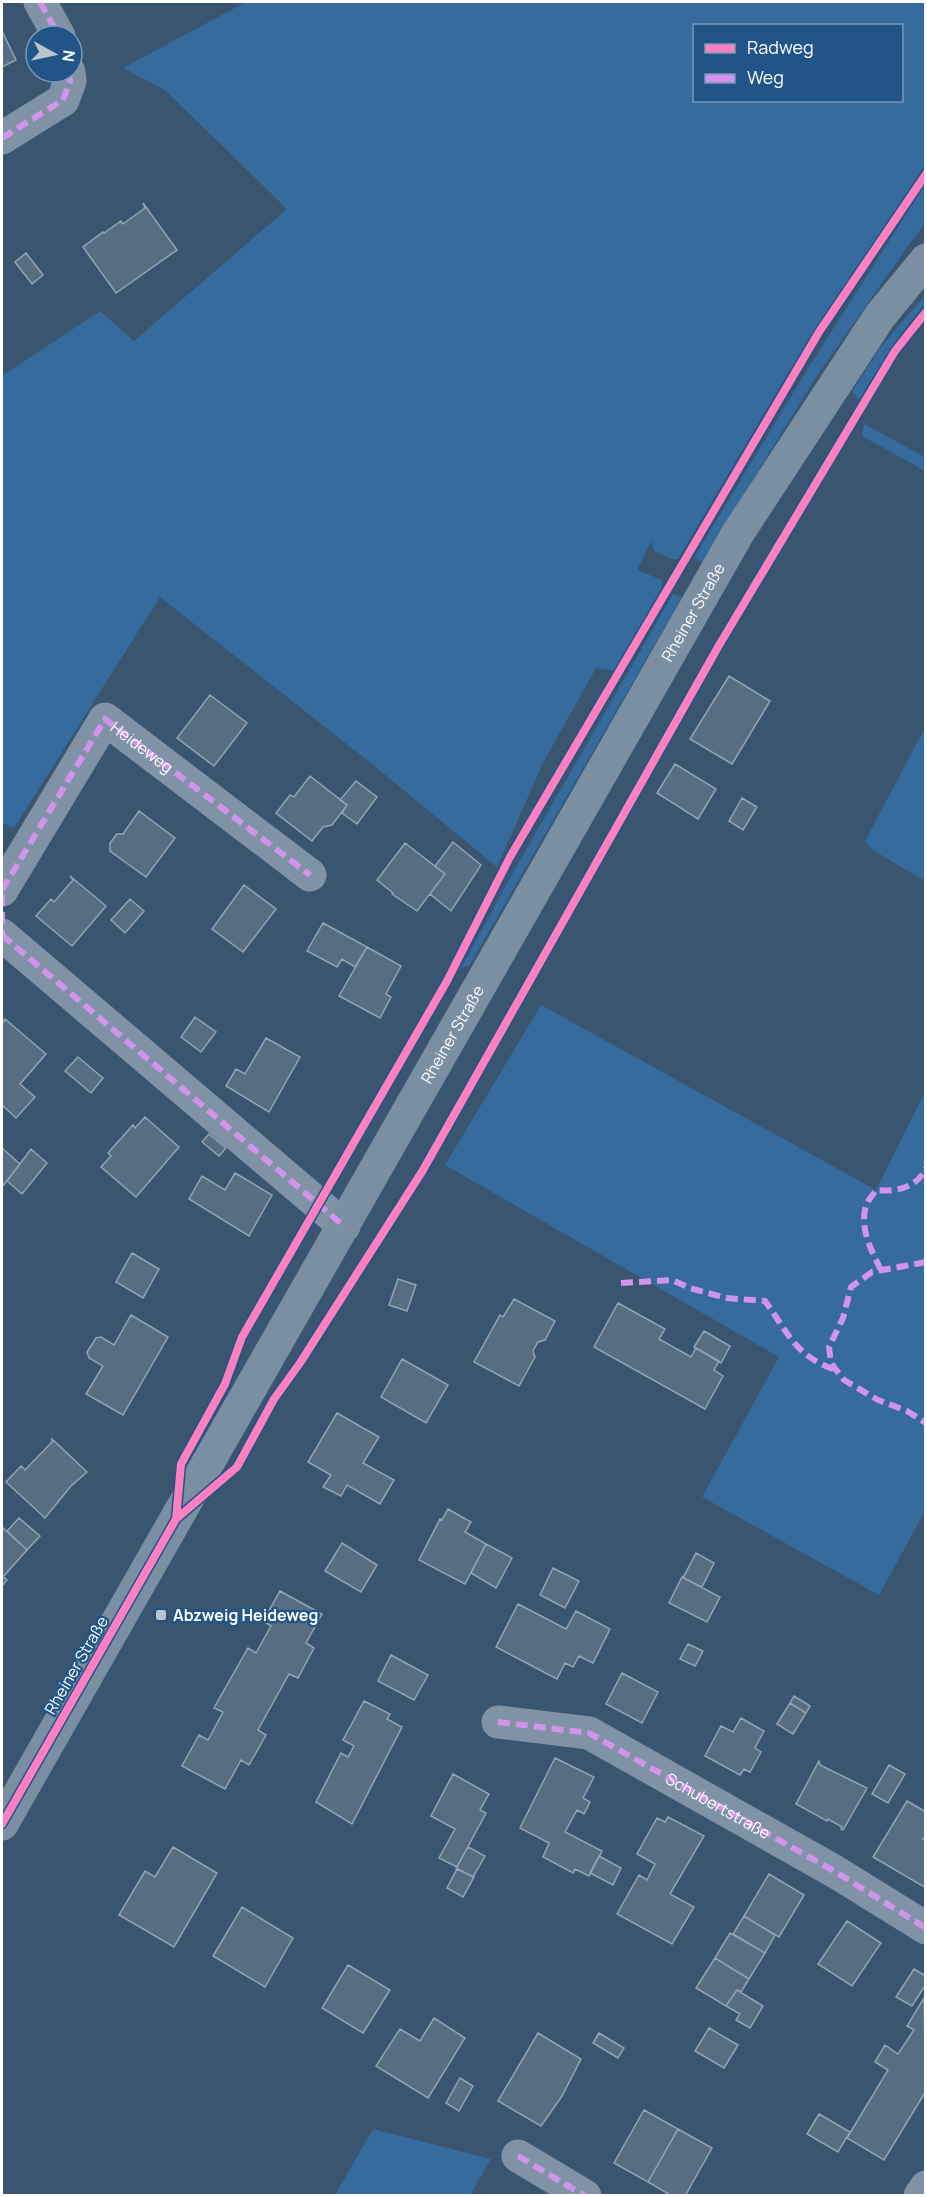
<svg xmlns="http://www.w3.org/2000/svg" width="927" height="2197" viewBox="0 0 927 2197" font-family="Manrope,sans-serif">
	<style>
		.green { fill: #366b9d; fill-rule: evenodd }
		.building { fill: #576d82; stroke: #93a4b4; stroke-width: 1.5 }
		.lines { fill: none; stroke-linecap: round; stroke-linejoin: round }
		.minor { stroke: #8093a6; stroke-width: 33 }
		.secondary { stroke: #7b8fa2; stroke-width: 33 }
		.quiet { stroke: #d193ec; stroke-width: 6; stroke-dasharray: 12 6; stroke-linecap: butt }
		.cycleway-casing { stroke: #225587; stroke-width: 11 }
		.cycleway { stroke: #ff80c0; stroke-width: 8 }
		.poi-dot { fill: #bac4cd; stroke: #225587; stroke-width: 2 }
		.labels { text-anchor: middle; stroke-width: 4.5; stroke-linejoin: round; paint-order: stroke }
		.street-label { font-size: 16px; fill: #fff; stroke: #225587 }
		.poi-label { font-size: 16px; font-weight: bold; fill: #fff; stroke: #225587; text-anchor: start }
	</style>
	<rect width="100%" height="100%" fill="#395570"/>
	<path class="green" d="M246,2h679v163l-135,205 -112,189h-6l-18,-8 -3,-10 -14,29 25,10v7l-47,84 -19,-3 -53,95 -46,104 -125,-103 -212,-167 -146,231 -12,-5v-447l98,-65 34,30 153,-132 -122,-119 -42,-22zM694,26h208v74h-208z
		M925,185v39l-17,22 -92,131 -114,185 -8,-4 114,-190z
		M925,295v9l-22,27 -44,69 -7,-9 28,-43z
		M864,424l61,33v14l-63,-35z
		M673,594l9,3 -213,369 -8,2 51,-94z
		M925,728v153l-54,-32 -6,-8z
		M541,1005l335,185 49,-98v419l-46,84 -177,-98 77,-140 -334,-192z
		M373,2129l118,30 -21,36h-135z"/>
	<path class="building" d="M2,31l14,29 -14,7z
		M143,203l34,47 -61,43 -33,-46 20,-15 1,1 17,-12 2,3 22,-16z
		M26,253l17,22 -11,9 -17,-22z
		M729,676l41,25 -38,63 -42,-25z
		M210,695l37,28 -33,43 -37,-28z
		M675,764l41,25 -18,30 -41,-26z
		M310,776l37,29 -15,20 -9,2 -11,14 -36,-28 14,-18 4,2z
		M356,781l21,16 -20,27 -15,-11 5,-8 -7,-5z
		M742,798l15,9 -14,23 -14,-9z
		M139,811l36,27 -29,39 -36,-26v-8l7,-9h6z
		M453,842l28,23 -30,46 -21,-17 15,-20 -10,-8z
		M405,843l40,31 -28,37 -25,-17 1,-1 -16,-13z
		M70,876l36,30 -34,40 -36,-30 15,-17 3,3 19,-22z
		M244,885l32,24 -33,43 -31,-23z
		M130,899l14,12 -19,22 -14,-13z
		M323,923l44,24 -12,20 -13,-8 -5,8 -30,-16z
		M367,947l34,19 -15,28 5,3 -11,21 -41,-22z
		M195,1017l21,15 -15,20 -20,-15z
		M5,1019l41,35 -26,30 15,13 -19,21 -14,-13v-81z
		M266,1038l34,19 -31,55 -43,-26 10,-17 9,5z
		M78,1057l25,21 -12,15 -26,-22z
		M145,1117l34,30 -43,50 -35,-30 10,-11 -3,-3 25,-28 2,3z
		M209,1134l17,14 -7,8 -17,-14z
		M2,1148l18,16 -18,23z
		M31,1149l16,14 -25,31 -15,-13z
		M235,1173l37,22 -23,41 -60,-37 13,-23 23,14z
		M132,1253l27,16 -16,29 -27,-16z
		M398,1279l18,6 -9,26 -18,-6z
		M514,1299l41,22 -10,19 -7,2 -5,9 2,6 -16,29 -45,-24 26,-47 3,2z
		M618,1303l47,26 -6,10 32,18 5,-9 23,13 -5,9 9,6 -18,33 -111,-62z
		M131,1315l37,22 -45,78 -37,-21 17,-28 -14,-8 -2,-6 9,-14 5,-1 13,8z
		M704,1331l26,15 -9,17 -27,-16z
		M402,1359l46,26 -22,38 -45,-26z
		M337,1413l42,24 -16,26 31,17 -14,24 -33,-19 -6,11 -18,-9 8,-12 -23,-13z
		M52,1439l35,33 -16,14 -26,32 -39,-36 15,-16 4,4 27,-28z
		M448,1509l23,13 -6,10 21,12 -21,40 -46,-24 21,-41 2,1z
		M19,1518l21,18 -13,14 -20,-19z
		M2,1527l25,23 -24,27 4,3 -5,6z
		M342,1543l35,22 -16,27 -36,-21z
		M486,1544l26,14 -16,30 -25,-15z
		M696,1553l18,10 -12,24 -19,-9z
		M553,1568l26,13 -14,27 -25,-13z
		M682,1577l38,20 -13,25 -38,-19z
		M280,1591l42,23 -16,29 8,5 -16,30 -9,-4 -31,56 8,5 -17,30 -8,-5 -16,29 -43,-23 17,-31 9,5 15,-28 -9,-4 34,-60 8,5 15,-27 -8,-5z
		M518,1604l48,25 10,-18 34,18 -17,34 -14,-7 -6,11 -8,-4 -8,16 -61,-32z
		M688,1644l15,7 -8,15 -15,-7z
		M391,1655l37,20 -14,25 -36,-19z
		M622,1673l36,19 -16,31 -36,-19z
		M794,1696l16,10 -4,7 -16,-10z
		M364,1701l26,13 -3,5 15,8 -50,97 -36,-22 25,-49 7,4 6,-11 -11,-6z
		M790,1703l16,10 -13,21 -16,-10z
		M741,1718l23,13 -9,17 6,4 -11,20 -6,-3 -4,6 -35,-19 16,-30 12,6z
		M555,1758l39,19 -11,21 7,4 -6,12 -7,-4 -12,22 37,19 -13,25 -14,-7 -2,4 -30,-16 6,-14 -29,-15z
		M819,1761l1,4 47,23 -24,42 -2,-1 1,-2 -14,-8 -1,2 -31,-17z
		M889,1765l16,9 -17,29 -16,-9z
		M453,1774l36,20 -9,16 6,3 -29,54 -18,-9 16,-29 -24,-13z
		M907,1801l19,11v23l-3,4 3,1v48l-53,-31z
		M668,1817l36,19 -34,58 24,13 -22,37 -55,-30 22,-39 8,5 8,-16 -18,-10 20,-36 8,4z
		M173,1847l44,26 -43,74 -55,-32 26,-44 10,6z
		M468,1847l17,9 -12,21 -17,-9z
		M599,1856l22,12 -8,17 -23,-12z
		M457,1869l17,8 -11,20 -16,-9z
		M769,1874l35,21 -25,42 -35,-21z
		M242,1907l51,31 -28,49 -52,-31z
		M744,1916l31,19 -10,18 -32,-19z
		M847,1921l34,22 -29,43 -34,-22z
		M730,1933l35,20 -16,26 -34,-21z
		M715,1958l34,21 -8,13 -4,-2 -11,16 -30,-18z
		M348,1965l42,25 -27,43 -41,-25z
		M914,1969l12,7v8l-14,22 -16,-9z
		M737,1990l26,16 -13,22 -14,-8 4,-6 -14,-8z
		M924,1998l2,93 -42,69 -37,-22 41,-68 -13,-8 10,-17 13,9 16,-24 -7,-4z
		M434,2018l31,20 -37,60 -52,-32 24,-37 20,12z
		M709,2028l29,17 -14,23 -29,-17z
		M538,2033l43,26 -19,37 -21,30 -43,-25z
		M599,2033l25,15 -6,10 -25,-15z
		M460,2078l13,8 -14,25 -13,-8z
		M644,2110l34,19 -30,53 -34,-19z
		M819,2114l31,18 -12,20 -31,-18z
		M678,2129l34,19 -27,48h-13l-24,-14z"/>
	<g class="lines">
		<g class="minor">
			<path d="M40,2l19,34"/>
			<path d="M2,138l61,-38 7,-19 -1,-9"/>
			<path d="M2,890l103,-171 205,156"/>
			<path d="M2,935l342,291"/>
			<path id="s1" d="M498,1722l91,11 245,138 92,57"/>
			<path d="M518,2156l67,40"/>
			<path d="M920,2196l6,-9"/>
		</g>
		<path class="secondary" id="s2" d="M2,1824l736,-1291 142,-217 46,-56"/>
		<g class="quiet">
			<path d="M40,2l19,34"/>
			<path d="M2,138l61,-38 7,-19 -1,-9"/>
			<path id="s3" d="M2,890l103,-171 205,156"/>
			<path d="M2,894v44"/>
			<path d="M2,935l342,291"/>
			<path d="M926,1262l-54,10 -21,15 -8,31 -14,29 2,16 13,17 34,20 29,11 19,12"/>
			<path d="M881,1270c-9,-18 -22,-42 -15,-64 1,-5 7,-11 10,-16 20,2 41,-2 50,-22"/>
			<path d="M621,1283l51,-3 18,8 36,10 39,3c24,33 30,55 71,69"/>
			<path d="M498,1722l91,11 245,138 92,57"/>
			<path d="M518,2156l67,40"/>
		</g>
		<g class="cycleway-casing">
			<path id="cycleway" d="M176,1519l5,-55 44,-80 17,-47 205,-356 63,-124 309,-525 107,-158
				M2,1824l174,-305 61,-52 37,-68 26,-36 123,-193 295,-523 177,-296 31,-39"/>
		</g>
		<use href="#cycleway" class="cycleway"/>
	</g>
	<rect class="poi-dot" x="155" y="1609" width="12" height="12" rx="3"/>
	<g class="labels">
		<g class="street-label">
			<text dy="6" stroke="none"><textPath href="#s2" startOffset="1395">Rheiner Straße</textPath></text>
			<text dy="6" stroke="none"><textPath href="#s3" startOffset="246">Heideweg</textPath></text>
			<text dy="6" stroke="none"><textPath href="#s2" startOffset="909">Rheiner Straße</textPath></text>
			<text transform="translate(76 1665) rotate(-60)" y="6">Rheiner Straße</text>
			<text dy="6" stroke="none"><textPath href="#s1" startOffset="240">Schubertstraße</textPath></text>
		</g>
		<g class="poi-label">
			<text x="173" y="1621">Abzweig Heideweg</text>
		</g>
	</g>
	<rect width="927" height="2197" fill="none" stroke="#ffffff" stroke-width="6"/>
	<rect x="693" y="24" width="210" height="78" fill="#225587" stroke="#7a99b7" stroke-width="1.5"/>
	<rect x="705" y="44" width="30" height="9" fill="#ff80c0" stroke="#7a99b7" stroke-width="1.5"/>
	<text x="747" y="54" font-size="18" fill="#ffffff">Radweg</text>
	<rect x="705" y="74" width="30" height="9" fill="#d193ec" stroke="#7a99b7" stroke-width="1.5"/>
	<text x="747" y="84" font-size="18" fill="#ffffff">Weg</text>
	<g transform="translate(54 54) rotate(98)"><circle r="28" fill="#225587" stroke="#7a99b7" stroke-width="1.5"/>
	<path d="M0-4.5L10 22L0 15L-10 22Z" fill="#bac4cd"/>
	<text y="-9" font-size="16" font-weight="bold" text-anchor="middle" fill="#ffffff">N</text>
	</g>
</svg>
